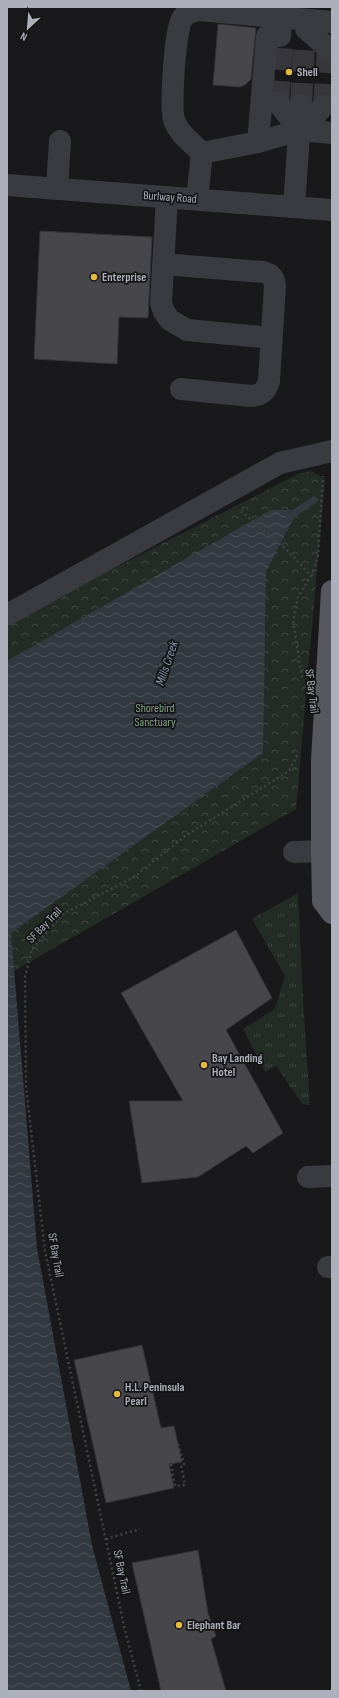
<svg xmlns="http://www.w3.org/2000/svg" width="339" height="1698" viewBox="0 0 339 1698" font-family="'Sofia Sans Condensed',sans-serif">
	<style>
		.grass { fill: url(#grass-tufts) }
		.forest { fill: url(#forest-crowns) }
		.water { fill: url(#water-waves) }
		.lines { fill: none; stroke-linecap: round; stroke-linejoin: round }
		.stream { stroke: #323940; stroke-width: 7 }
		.building { fill: #46464b; stroke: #343337 }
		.minor-tunnel { stroke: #37373b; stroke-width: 22; stroke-dasharray: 22 11; stroke-linecap: butt }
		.path { stroke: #404247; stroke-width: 2.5; stroke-dasharray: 2 3; stroke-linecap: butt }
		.minor { stroke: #3a3b40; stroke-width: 22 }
		.major { stroke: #57585f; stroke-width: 22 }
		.poi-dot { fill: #e5b947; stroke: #141416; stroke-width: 1.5 }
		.labels { text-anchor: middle; stroke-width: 3.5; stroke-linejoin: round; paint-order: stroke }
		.poi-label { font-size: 12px; font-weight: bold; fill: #adb0ba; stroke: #141416; text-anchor: start }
		.street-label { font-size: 12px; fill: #adb0ba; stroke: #141416 }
		.park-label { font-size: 12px; fill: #85a389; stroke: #141416 }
		.water-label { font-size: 13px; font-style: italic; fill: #879bb2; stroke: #141416 }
	</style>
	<defs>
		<pattern id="grass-tufts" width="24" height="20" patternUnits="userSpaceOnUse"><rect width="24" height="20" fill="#232b25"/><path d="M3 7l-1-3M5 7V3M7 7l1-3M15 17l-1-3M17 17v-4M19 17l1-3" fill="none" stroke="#404743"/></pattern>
		<pattern id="forest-crowns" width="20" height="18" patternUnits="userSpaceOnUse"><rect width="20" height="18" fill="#232b25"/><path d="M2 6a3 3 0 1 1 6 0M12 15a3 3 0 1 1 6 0" fill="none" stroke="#404743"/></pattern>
		<pattern id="water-waves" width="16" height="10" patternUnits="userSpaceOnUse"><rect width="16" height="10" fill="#323940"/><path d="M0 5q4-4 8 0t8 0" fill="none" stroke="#4d535a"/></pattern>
	</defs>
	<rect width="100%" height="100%" fill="#19191b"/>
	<path class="grass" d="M298,893l5,107 7,105 -8,-1 -26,-38 -11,6 -22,-43 32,-20 10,-33 -33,-57z"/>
	<path class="forest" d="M311,471l14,8 -29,330 -282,162 -7,-10v-334l4,-6 287,-147z"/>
	<path class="water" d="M271,510h27l-32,62 -3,181 -252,180 26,315 55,297 39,146h-124v-1030z"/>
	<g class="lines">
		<path class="stream" d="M290,516l24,-16"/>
	</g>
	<path class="building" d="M218,24l38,4 -5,51 -6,6 -5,2 -27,-2z
		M40,231l112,6 -4,81 -29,-1 -2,47 -83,-5z
		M236,930l36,68 -46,32 57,103 -30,20 -7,-7 -48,31 -56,6 -13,-82h54l-62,-108z
		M142,1345l19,83 13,-2 8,36 -13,2 5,24 -68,15 -32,-143z
		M198,1550l10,63 8,23 -5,3 15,52h-65l-29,-128z"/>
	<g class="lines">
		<path class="minor-tunnel" d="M278,103l4,-57
			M301,105l3,-58
			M324,106l4,-58"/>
		<path class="path" d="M241,511l47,40 23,25 -13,21 -5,24 9,56
			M312,576l6,-21 5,-79
			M178,1444l6,20
			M171,1464l4,22 10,-1 -4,-20 4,-1
			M106,1539l34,-10
			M141,1691l-17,-65 -79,-375 -19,-164 -1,-110 7,-28 31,-35 71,-37 51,-41 104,-65 9,-17"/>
		<path class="minor" d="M306,29l22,19
			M278,103l22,27 24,-24
			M258,142l9,-106h13l1,-19
			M202,153c-10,-10 -23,-19 -28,-33 -4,-12 1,-91 8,-101 3,-6 10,-7 16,-9l134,12
			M7,185l325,25
			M57,188l3,-47
			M167,197l-6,106 3,9 6,8 17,10 85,8
			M197,199l5,-46 56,-11 42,-12 32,3
			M294,207l7,-102
			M163,264l100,8c9,2 11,6 12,14l-6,95c-3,10 -7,14 -18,15l-70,-7
			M7,615l273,-152 52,-12
			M294,852l28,-1
			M308,1177l24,-1
			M328,1267h4"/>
		<path class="major" d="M332,591l-10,169v91l1,50 9,12"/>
	</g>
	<g class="poi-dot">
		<circle cx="289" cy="72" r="4"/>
		<circle cx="94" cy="277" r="4"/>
		<circle cx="204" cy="1065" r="4"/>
		<circle cx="117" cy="1394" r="4"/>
		<circle cx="179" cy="1625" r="4"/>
	</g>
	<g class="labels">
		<g class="poi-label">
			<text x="297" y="76">Shell</text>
			<text x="102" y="281">Enterprise</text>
			<text x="212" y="1062">Bay Landing<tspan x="212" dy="14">Hotel</tspan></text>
			<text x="125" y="1391">H.L. Peninsula<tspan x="125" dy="14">Pearl</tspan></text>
			<text x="187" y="1629">Elephant Bar</text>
		</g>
		<g class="street-label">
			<text transform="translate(170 197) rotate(4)" y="4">Burlway Road</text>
			<text transform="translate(312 691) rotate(83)" y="4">SF Bay Trail</text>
			<text transform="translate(44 925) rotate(-46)" y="4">SF Bay Trail</text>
			<text transform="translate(56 1255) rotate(80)" y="4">SF Bay Trail</text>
			<text transform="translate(122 1572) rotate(78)" y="4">SF Bay Trail</text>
		</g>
		<g class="park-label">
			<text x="155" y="712">Shorebird<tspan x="155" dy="14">Sanctuary</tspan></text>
		</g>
		<g class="water-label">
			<text transform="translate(166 663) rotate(-71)" y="5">Mills Creek</text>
		</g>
	</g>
	<rect width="339" height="1698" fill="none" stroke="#adb0ba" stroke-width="16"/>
	<g transform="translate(28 28) rotate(206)" stroke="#141416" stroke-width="3" paint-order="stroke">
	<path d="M0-3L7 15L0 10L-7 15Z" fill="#adb0ba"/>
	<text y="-6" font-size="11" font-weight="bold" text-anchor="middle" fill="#adb0ba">N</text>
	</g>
</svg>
